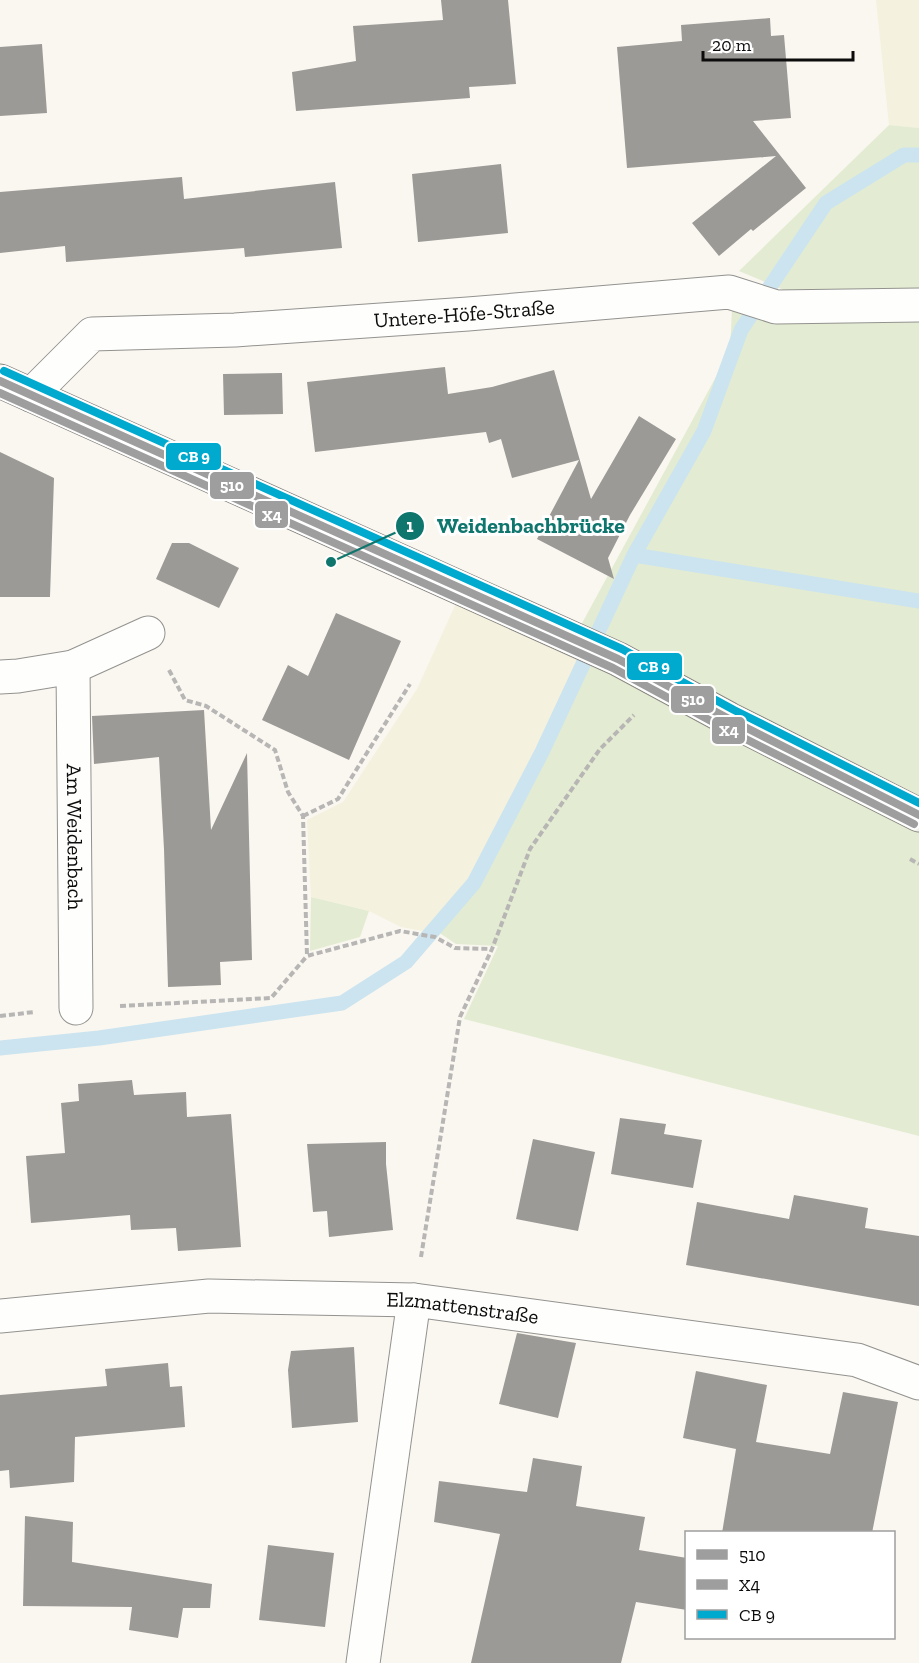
<svg xmlns="http://www.w3.org/2000/svg" width="919" height="1663" viewBox="0 0 919 1663" font-family="'Zilla Slab',serif">
	<style>
		.farmland { fill: #f4f1de }
		.green { fill: #e3ecd2 }
		.lines { fill: none; stroke-linecap: round; stroke-linejoin: round }
		.stream { stroke: #cbe4ef; stroke-width: 15 }
		.building { fill: #9c9a96 }
		.street-casing { stroke: #93928f; stroke-width: 35 }
		.secondary-casing { stroke: #8a8885; stroke-width: 35 }
		.path { stroke: #b7b6b5; stroke-width: 4; stroke-dasharray: 6 3; stroke-linecap: butt }
		.street { stroke: #fefefd; stroke-width: 33 }
		.secondary { stroke: #f3f2e9; stroke-width: 33 }
		.bus-1-casing { stroke: #fff; stroke-width: 12 }
		.bus-2-casing { stroke: #fff; stroke-width: 12 }
		.bus-3-casing { stroke: #fff; stroke-width: 12 }
		.bus-1 { stroke: #9e9e9e; stroke-width: 8 }
		.bus-2 { stroke: #9e9e9e; stroke-width: 8 }
		.bus-3 { stroke: #00a9ce; stroke-width: 8 }
		.labels { text-anchor: middle; stroke-width: 6; stroke-linejoin: round; paint-order: stroke }
		.street-label { font-size: 21px; fill: #0c0c0c; stroke: #fff }
		.leader { fill: none; stroke: #0f766e; stroke-width: 2 }
		.callout-dot { fill: #0f766e; stroke: #fff; stroke-width: 2 }
		.mark-label { font-size: 18px; text-anchor: middle; font-weight: bold; fill: #fff }
		.callout-label { font-size: 22px; text-anchor: middle; font-weight: bold; fill: #0f766e; stroke: #fff; stroke-width: 6; stroke-linejoin: round; paint-order: stroke }
		.line-badge { stroke: #fff; stroke-width: 2 }
		.badge-label { font-size: 16px; text-anchor: middle; font-weight: bold; fill: #fff }
	</style>
	<rect width="100%" height="100%" fill="#faf7f0"/>
	<path class="farmland" d="M876,0h43v128l-30,-3z
		M458,599l121,58 -42,92 -67,132 -42,51 -27,-5 -32,-16 -58,-14 -4,-77 36,-18 74,-113z"/>
	<path class="green" d="M889,125l30,3v1008l-455,-117 34,-73 -42,-2 -18,-12 41,-48 68,-131 43,-91 -9,-37 149,-274 2,-42 43,16 16,-32 -52,-22z
		M311,897l58,14 -9,26 -50,14z"/>
	<g class="lines">
		<path class="stream" d="M634,555l285,46
			M0,1048l99,-10 243,-35 64,-41 68,-79 68,-131 92,-197 70,-124 37,-101 85,-127 78,-48h15"/>
	</g>
	<path class="building" d="M441,0h67l8,84 -47,3 1,11 -174,13 -4,-39 64,-11 -3,-35 90,-6z
		M770,18l1,18 13,-1 7,83 -38,3 53,67 -53,43 -2,-2 -32,27 -27,-33 84,-67 -149,12 -10,-121 65,-6 -1,-16z
		M42,44l5,69 -47,3v-69z
		M501,164l7,69 -90,9 -6,-68z
		M182,177l2,22 151,-17 7,66 -97,9 -1,-9 -178,14 -1,-16 -65,7v-61z
		M445,367l3,27 44,-7 62,-17 37,129 48,-83 37,23 -46,76 -22,43 6,21 -77,-40 42,-79 -67,18 -11,-39 -12,4 -3,-11 -171,20 -8,-70z
		M282,373l1,41 -59,1 -1,-41z
		M0,452l54,26 -4,119h-50z
		M172,543h17l50,25 -20,40 -63,-29z
		M336,613l65,28 -52,119 -87,-40 26,-55 20,11z
		M204,710l7,120 36,-77 5,207 -32,2 1,23 -53,2 -4,-138 -5,-92 -65,7 -2,-48z
		M132,1080l2,15 52,-3 1,25 44,-3 10,133 -63,4 -2,-23 -45,2 -1,-15 -99,8 -5,-67 39,-3 -4,-50 18,-2 -1,-17z
		M620,1118l46,6 -2,10 38,6 -9,48 -82,-14z
		M533,1139l62,13 -17,79 -62,-12z
		M386,1142v22l7,66 -64,7 -2,-26 -14,1 -6,-68z
		M794,1195l74,13 -3,20 54,8v70l-233,-41 11,-63 92,17z
		M517,1333l59,10 -18,75 -59,-14z
		M354,1347l4,75 -66,6 -4,-58 3,-19z
		M168,1363l2,24 12,-1 3,41 -110,10 -1,45 -64,6 -1,-18 -9,1v-76l107,-9 -2,-17z
		M696,1371l71,14 -11,57 74,12 13,-62 55,10 -26,131h-150l14,-84 -53,-11z
		M533,1458l49,8 -6,40 69,11 -6,33 48,8v52l-51,-8 -15,61h-150l29,-129 -66,-12 5,-41 88,11z
		M25,1516l48,6 -1,40 140,22 -2,24h-27l-5,30 -49,-8 3,-23 -109,-1z
		M268,1545l66,8 -9,74 -66,-7z"/>
	<g class="lines">
		<g class="street-casing">
			<g id="street">
				<path id="s1" d="M31,395l61,-61 143,-4 233,-16 261,-22 47,15 143,-2"/>
				<path id="s2" d="M73,667l3,341"/>
				<path d="M0,677l18,-1 55,-9 75,-34"/>
				<path id="s3" d="M0,1316l209,-20 205,4 443,60 62,23"/>
				<path d="M363,1663l51,-363"/>
			</g>
		</g>
		<g class="secondary-casing">
			<path id="secondary" d="M0,381l618,278 111,60 190,96"/>
		</g>
		<path class="path" d="M169,670l16,30 21,6 69,44 13,42 15,24 4,140 93,-25 35,6 20,11 37,1
			M303,816l35,-17 72,-115
			M910,859l9,5
			M120,1006l151,-8 36,-42
			M0,1016l34,-4
			M421,1257l39,-240 32,-68 38,-100 70,-100 34,-34"/>
		<use href="#street" class="street"/>
		<use href="#secondary" class="secondary"/>
		<g class="bus-1-casing">
			<path id="bus-1" d="M0,381l618,278 111,60 190,96"/>
		</g>
		<g class="bus-2-casing">
			<path id="bus-2" d="M0,393l613,275 111,60 190,96"/>
		</g>
		<g class="bus-3-casing">
			<path id="bus-3" d="M4,371l618,278 112,61 185,93"/>
		</g>
		<use href="#bus-1" class="bus-1"/>
		<use href="#bus-2" class="bus-2"/>
		<use href="#bus-3" class="bus-3"/>
	</g>
	<g class="labels">
		<g class="street-label">
			<text dy="7" stroke="none"><textPath href="#s1" startOffset="459">Untere-Höfe-Straße</textPath></text>
			<text dy="7" stroke="none"><textPath href="#s2" startOffset="170">Am Weidenbach</textPath></text>
			<text dy="7" stroke="none"><textPath href="#s3" startOffset="464">Elzmattenstraße</textPath></text>
		</g>
	</g>
	<path class="leader" d="M331 562L410 526"/>
	<g class="callout-dot">
		<circle cx="331" cy="562" r="6"/>
		<circle cx="410" cy="526" r="15"/>
	</g>
	<g class="mark-label">
		<text x="410" y="532">1</text>
	</g>
	<g class="callout-label">
		<text x="531" y="533">Weidenbachbrücke</text>
	</g>
	<g class="line-badge">
		<rect x="165" y="442" width="57" height="29" rx="6" fill="#00a9ce"/>
		<rect x="209" y="471" width="46" height="29" rx="6" fill="#9e9e9e"/>
		<rect x="254" y="500" width="35" height="29" rx="6" fill="#9e9e9e"/>
		<rect x="626" y="652" width="57" height="29" rx="6" fill="#00a9ce"/>
		<rect x="670" y="685" width="45" height="29" rx="6" fill="#9e9e9e"/>
		<rect x="711" y="716" width="35" height="29" rx="6" fill="#9e9e9e"/>
	</g>
	<g class="badge-label">
		<text x="194" y="462">CB 9</text>
		<text x="232" y="491">510</text>
		<text x="272" y="521">X4</text>
		<text x="654" y="672">CB 9</text>
		<text x="693" y="705">510</text>
		<text x="729" y="736">X4</text>
	</g>
	<rect x="685" y="1531" width="210" height="108" fill="#ffffff" stroke="#9e9e9e" stroke-width="1.5"/>
	<rect x="697" y="1550" width="30" height="9" fill="#9e9e9e" stroke="#9e9e9e" stroke-width="1.5"/>
	<text x="739" y="1561" font-size="18" fill="#0c0c0c">510</text>
	<rect x="697" y="1580" width="30" height="9" fill="#9e9e9e" stroke="#9e9e9e" stroke-width="1.5"/>
	<text x="739" y="1591" font-size="18" fill="#0c0c0c">X4</text>
	<rect x="697" y="1610" width="30" height="9" fill="#00a9ce" stroke="#9e9e9e" stroke-width="1.5"/>
	<text x="739" y="1621" font-size="18" fill="#0c0c0c">CB 9</text>
	<path d="M703 51v9h150v-9" fill="none" stroke="#0c0c0c" stroke-width="3"/>
	<text x="712" y="51" font-size="18" fill="#0c0c0c" stroke="#ffffff" stroke-width="4.5" paint-order="stroke">20 m</text>
</svg>
